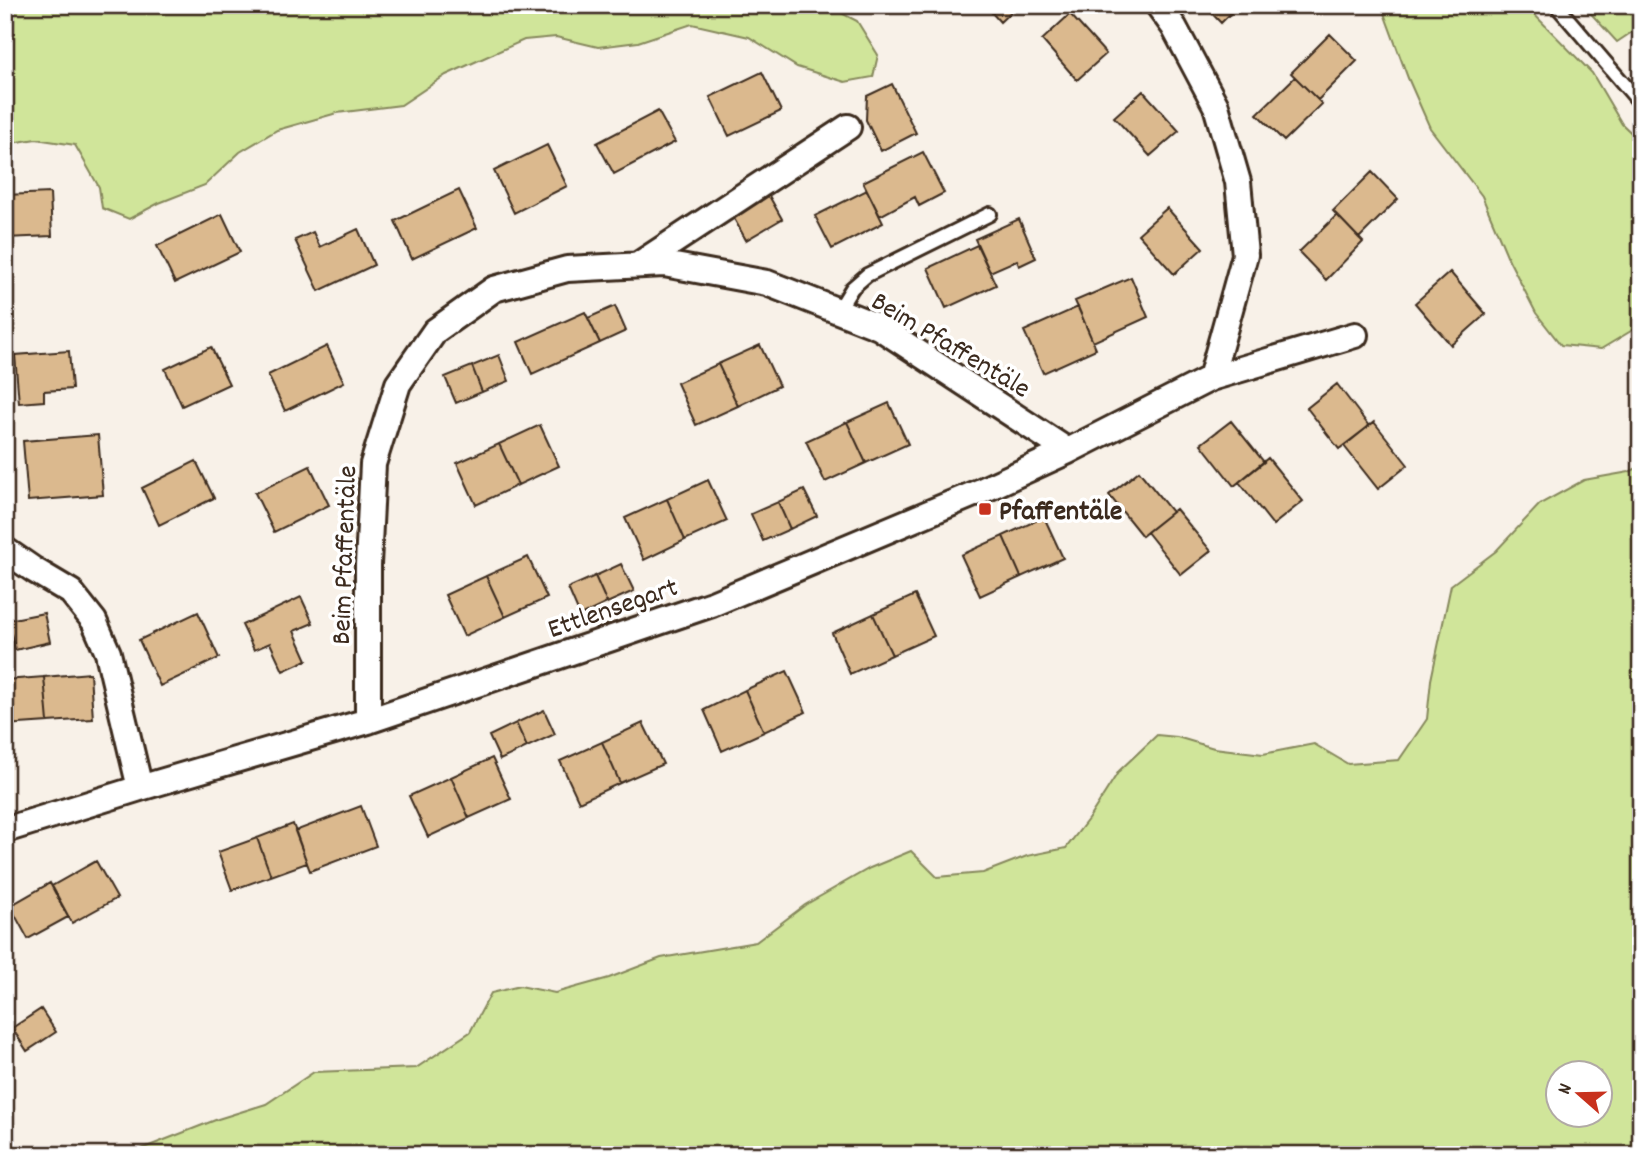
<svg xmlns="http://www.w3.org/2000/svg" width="1646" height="1160" viewBox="0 0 1646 1160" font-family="Dekko,sans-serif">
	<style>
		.green { fill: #d0e59a; stroke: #86885c; stroke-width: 2; fill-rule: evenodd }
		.building { fill: #dbb98e; stroke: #3b2a1e; stroke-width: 2 }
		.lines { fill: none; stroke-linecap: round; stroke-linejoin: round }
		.service-casing { stroke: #3b2a1e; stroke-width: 18 }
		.minor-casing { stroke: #3b2a1e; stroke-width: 30 }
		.service { stroke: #fff; stroke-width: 12 }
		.minor { stroke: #fff; stroke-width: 24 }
		.poi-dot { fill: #c8321e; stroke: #fff; stroke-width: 2.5 }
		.labels { text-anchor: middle; stroke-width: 7; stroke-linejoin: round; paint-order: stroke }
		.street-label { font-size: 28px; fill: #3b2a1e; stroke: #fff }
		.poi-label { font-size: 28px; font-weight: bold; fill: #3b2a1e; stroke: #fff; text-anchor: start }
	</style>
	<rect width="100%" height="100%" fill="#f8f1e8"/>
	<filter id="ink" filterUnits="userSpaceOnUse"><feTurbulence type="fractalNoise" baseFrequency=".0143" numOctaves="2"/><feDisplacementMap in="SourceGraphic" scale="14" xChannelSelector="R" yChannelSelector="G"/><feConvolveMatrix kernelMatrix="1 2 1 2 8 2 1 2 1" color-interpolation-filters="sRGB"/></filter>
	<g filter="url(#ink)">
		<path class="green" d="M5,5h821l31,16 21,34 -5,22 -28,5 -48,-15 -48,-30 -57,-13 -54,18 -40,5 -42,-10 -32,3 -78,35 -45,30 -64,8 -60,17 -37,22 -35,33 -46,18 -30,16 -27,-11 -3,-21 -24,-42 -39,-6 -31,5z
			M1381,5h144l67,68 30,51 19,18v183l-40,24 -40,-4 -25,-32 -27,-53 -27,-64 -52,-68 -22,-50z
			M1583,5h58v21l-24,16z
			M1641,466v689h-1515l92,-36 48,-15 48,-32 102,-4 54,-36 21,-39 29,-7 35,7 54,-15 52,-20 95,-16 49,-37 65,-37 41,-17 26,26 46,-4 44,-17 39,-8 23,-30 30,-47 38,-36 20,2 37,11 49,6 51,-10 34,20 51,-4 28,-41 4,-39 20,-95 45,-34 44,-47 44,-24 45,-8zM1558,1072h42v42h-42z"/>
		<path class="building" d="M985,5h33l-18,17z
			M1204,5h35l-18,18z
			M1070,14l36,40 -29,26 -35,-40z
			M1330,34l27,27 -39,39 -27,-27z
			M762,72l19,39 -52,25 -19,-39z
			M1295,77l27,27 -38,37 -27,-27z
			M892,84l24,49 -35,18 -15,-31 1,-24z
			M1143,91l36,40 -29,25 -36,-39z
			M658,111l17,31 -61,32 -17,-31z
			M547,145l20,41 -53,27 -20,-42z
			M923,152l21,41 -25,13 -4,-9 -35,19 -17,-34z
			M1372,172l26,27 -39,39 -26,-27z
			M459,190l18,38 -65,31 -17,-38z
			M867,190l16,33 -51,26 -17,-33z
			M50,193l2,43 -47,2v-43z
			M768,194l14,25 -36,21 -14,-25z
			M1167,208l36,40 -29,26 -36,-40z
			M222,214l18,38 -65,31 -18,-37z
			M1337,215l26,27 -37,38 -27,-28z
			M1019,219l17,39 -17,8 -2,-6 -27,12 -15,-33z
			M358,229l16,36 -55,26 -24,-51 18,-8 7,15z
			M977,245l19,40 -50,23 -18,-40z
			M1450,272l36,42 -35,31 -36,-42z
			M1131,277l17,40 -55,25 -18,-41z
			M615,306l11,25 -26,12 -12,-25z
			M1078,307l18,42 -53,24 -19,-42z
			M585,312l15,31 -68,31 -14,-32z
			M760,345l19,41 -41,20 -20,-42z
			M327,346l17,36 -59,29 -17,-36z
			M211,347l18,37 -47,22 -17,-37z
			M69,351l3,38 -28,2v10l-25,2 -4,-48z
			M499,355l10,26 -27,11 -10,-26z
			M718,364l20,42 -42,19 -19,-42z
			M472,366l10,26 -26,11 -11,-26z
			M1337,384l32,42 -30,23 -32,-41z
			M889,403l19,41 -42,19 -19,-41z
			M1231,421l33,41 -30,24 -33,-42z
			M847,422l19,41 -41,19 -19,-41z
			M1374,422l34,43 -30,24 -34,-43z
			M540,425l19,41 -41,19 -19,-41z
			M98,435l5,60 -75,6 -5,-60z
			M499,444l19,41 -42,20 -19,-42z
			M1268,458l35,43 -30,24 -34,-43z
			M196,461l18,37 -55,27 -17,-37z
			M310,466l19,39 -55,27 -19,-39z
			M1139,471l33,41 -30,24 -33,-41z
			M708,480l19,41 -42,19 -18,-41z
			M804,490l13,26 -27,13 -12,-27z
			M667,499l18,41 -41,20 -19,-42z
			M778,502l12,27 -27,12 -12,-27z
			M1176,509l35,42 -30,24 -34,-43z
			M1044,517l19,41 -42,19 -18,-41z
			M1003,536l18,41 -41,19 -19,-41z
			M528,557l19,41 -42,19 -19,-41z
			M621,564l13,27 -27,12 -12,-27z
			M486,576l19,41 -41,19 -19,-41z
			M595,576l12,27 -27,13 -12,-28z
			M915,595l19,41 -42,19 -19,-41z
			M301,597l12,26 -19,8 13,29 -24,11 -13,-28 -16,7 -12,-25z
			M198,612l21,46 -59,28 -21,-46z
			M44,613l6,29 -35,8 -7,-30z
			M873,614l19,41 -42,19 -18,-41z
			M787,671l19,41 -42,20 -19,-42z
			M90,673l3,46 -45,3 -4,-45z
			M44,677l4,45 -43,3v-45z
			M745,690l19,42 -42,19 -18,-41z
			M544,710l11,24 -28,13 -11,-24z
			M516,723l11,24 -27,13 -11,-24z
			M643,723l20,41 -43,19 -18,-41z
			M602,742l18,41 -41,19 -19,-41z
			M492,758l19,41 -42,19 -18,-41z
			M451,777l18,41 -41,19 -19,-41z
			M361,806l15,40 -66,25 -15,-40z
			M293,824l14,39 -36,13 -14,-38z
			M257,838l14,38 -39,14 -14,-38z
			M96,861l21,37 -45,25 -20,-37z
			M50,883l18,34 -40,22 -18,-33z
			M41,1009l15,23 -29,19 -15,-23z"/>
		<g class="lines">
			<g class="service-casing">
				<path id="service" d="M1556,5l85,99
					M838,311l14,-23 15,-13 123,-61"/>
			</g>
			<g class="minor-casing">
				<path id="minor" d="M638,265l210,-138
					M1211,378l144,-43
					M5,550l29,20 37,22 23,29 14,32 32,135
					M368,721v-156l5,-101 25,-80 37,-53 59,-42 73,-20 97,-5 103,19 112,44 189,124
					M5,830l135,-42 228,-67 344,-117 269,-113 87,-40 143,-73 34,-123 -7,-73 -22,-76 -42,-79 -16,-22"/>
			</g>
			<use href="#service" class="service"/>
			<use href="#minor" class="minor"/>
		</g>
	</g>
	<rect class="poi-dot" x="978" y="502" width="14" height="14" rx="3.5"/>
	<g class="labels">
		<g class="street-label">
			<text transform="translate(952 343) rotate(31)" y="10">Beim Pfaffentäle</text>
			<text transform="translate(342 555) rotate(-88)" y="10">Beim Pfaffentäle</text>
			<text transform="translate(612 606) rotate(-19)" y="10">Ettlensegart</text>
		</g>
		<g class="poi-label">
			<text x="999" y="519">Pfaffentäle</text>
		</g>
	</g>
	<rect width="1646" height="1160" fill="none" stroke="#fff" stroke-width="28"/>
	<rect x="14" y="14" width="1618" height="1132" fill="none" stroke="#3b2a1e" stroke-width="2.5" filter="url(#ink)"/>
	<g transform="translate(1579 1094) rotate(290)"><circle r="33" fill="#ffffff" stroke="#b1aaa5" stroke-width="2"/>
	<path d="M0-5L12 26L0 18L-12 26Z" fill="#c8321e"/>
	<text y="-10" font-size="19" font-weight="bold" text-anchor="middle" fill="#3b2a1e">N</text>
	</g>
</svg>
